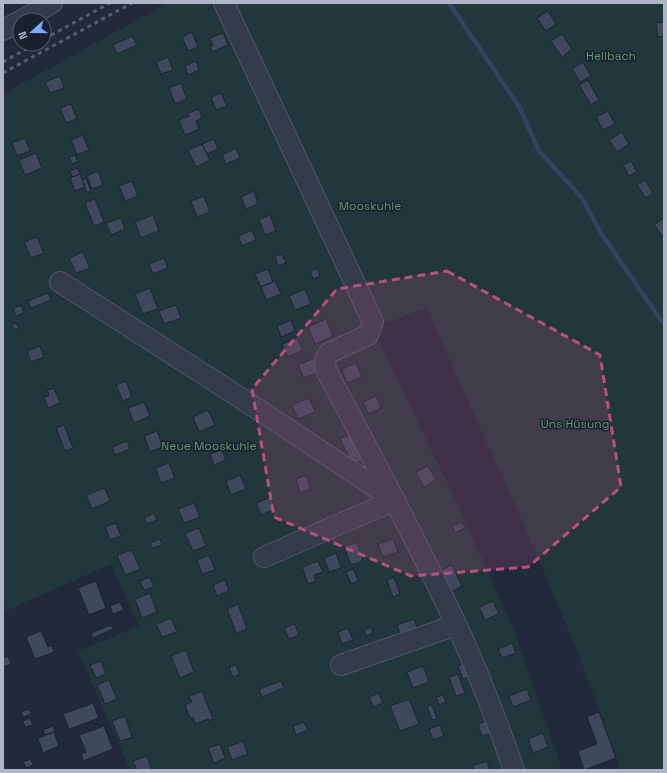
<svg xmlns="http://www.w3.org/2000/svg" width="667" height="773" viewBox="0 0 667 773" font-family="'Space Grotesk',sans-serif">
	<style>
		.green { fill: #22373b }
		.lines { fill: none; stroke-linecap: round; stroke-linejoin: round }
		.stream { stroke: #324462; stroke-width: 4.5 }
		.building { fill: #3e495c; stroke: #1b2331 }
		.minor-casing { stroke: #515968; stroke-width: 22 }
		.minor { stroke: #333c4a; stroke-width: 20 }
		.rail { stroke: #555f71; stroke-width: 3; stroke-dasharray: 4 4; stroke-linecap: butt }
		.marked { fill: #bb4f80; fill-opacity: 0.2; stroke: #bb4f80; stroke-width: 3; stroke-dasharray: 8 5; stroke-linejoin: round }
		.labels { text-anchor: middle; stroke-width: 3; stroke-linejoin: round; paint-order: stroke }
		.park-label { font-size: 12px; fill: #649872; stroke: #19212e }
	</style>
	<rect width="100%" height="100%" fill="#202a3a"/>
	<path class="green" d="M166,3h498v767h-43l-44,-120 -51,-120 -100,-222 -53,20 85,177 57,128 47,137h-432l-52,-119 61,-25 -28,-62 -105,47 -3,-8v-509l150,-83z"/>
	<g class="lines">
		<path class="stream" d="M449,3l71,105 19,43 43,47 19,35 59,86 4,4"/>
	</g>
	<path class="building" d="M548,11l8,13 -10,7 -9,-13z
		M664,22v14l-6,1 -2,-14z
		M192,32l6,15 -10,4 -6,-14z
		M223,33l5,12 -16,7 -2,-5 3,-1 -3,-8z
		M562,34l10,15 -10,8 -11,-16z
		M132,36l5,9 -20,9 -4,-9z
		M168,57l5,13 -12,4 -5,-12z
		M196,61l3,9 -11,5 -3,-9z
		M583,62l8,14 -11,6 -8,-13z
		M60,76l4,12 -14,5 -5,-11z
		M588,80l11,20 -8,5 -12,-20z
		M181,83l6,16 -12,5 -6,-16z
		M221,93l6,13 -11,4 -5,-13z
		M71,104l6,15 -11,4 -6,-15z
		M199,109l3,9 -6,3 3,8 -14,6 -6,-15 10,-4 -1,-3z
		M608,111l7,13 -12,6 -7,-13z
		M622,132l7,12 -12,8 -8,-12z
		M83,135l6,15 -12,5 -6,-15z
		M25,138l5,13 -13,5 -5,-13z
		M214,139l4,10 -11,5 -5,-10z
		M202,144l8,16 -14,7 -8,-17z
		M236,148l4,10 -14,6 -4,-9z
		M36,153l6,15 -17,7 -6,-15z
		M75,155l3,7 -6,2 -3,-7z
		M631,161l6,11 -8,4 -6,-11z
		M77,168l3,6 -8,3 -2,-6z
		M98,171l5,14 -11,4 -5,-13z
		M80,174l5,13 -10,4 -5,-13z
		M86,178l5,13 -4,2 -5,-13z
		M645,180l8,13 -7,5 -9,-13z
		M132,181l6,15 -13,5 -6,-15z
		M254,191l4,13 -12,5 -5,-12z
		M204,196l6,16 -13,5 -6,-16z
		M95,199l9,23 -10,4 -9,-23z
		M153,215l6,16 -18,7 -6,-16z
		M270,215l6,16 -11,4 -6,-15z
		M121,218l4,11 -14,6 -5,-12z
		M664,218v19h-1l-9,-12z
		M252,230l4,10 -14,6 -4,-10z
		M37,237l7,16 -13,5 -7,-16z
		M83,252l7,16 -14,5 -7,-15z
		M282,254l4,9 -8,3 -3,-10z
		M164,258l4,10 -15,6 -4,-10z
		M317,268l3,8 -7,3 -3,-8z
		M268,269l5,13 -12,5 -6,-13z
		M275,281l6,13 -15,6 -5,-13z
		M150,288l8,21 -15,5 -8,-20z
		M305,289l6,15 -16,6 -6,-14z
		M48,293l3,7 -20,8 -3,-7z
		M21,305l3,8 -8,3 -3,-7z
		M176,305l5,13 -17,6 -5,-13z
		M326,319l7,17 -18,8 -7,-17z
		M291,320l4,11 -14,6 -4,-11z
		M16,323l3,5 -5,2 -2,-5z
		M297,338l6,12 -15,7 -6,-13z
		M40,346l4,11 -13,5 -4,-11z
		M315,358l5,14 -16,6 -6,-13z
		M356,363l6,14 -15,6 -5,-14z
		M126,381l6,16 -9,4 -7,-16z
		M54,388l6,15 -12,5 -4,-11 5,-2 -2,-5z
		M376,396l5,12 -13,6 -5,-12z
		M309,398l6,14 -17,7 -6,-14z
		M144,402l6,14 -16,7 -6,-15z
		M208,410l7,15 -16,7 -6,-15z
		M64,425l9,23 -8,3 -9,-23z
		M157,431l6,16 -13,5 -6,-16z
		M354,432l12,26 -13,7 -13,-26z
		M127,441l3,8 -15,6 -3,-8z
		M222,450l4,10 -12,5 -4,-11z
		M169,463l6,15 -14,5 -6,-15z
		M428,466l8,14 -12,7 -8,-15z
		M240,475l6,14 -15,6 -5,-14z
		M306,475l5,14 -11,4 -4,-14z
		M105,488l5,13 -18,8 -6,-14z
		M271,497l4,12 -14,6 -5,-12z
		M194,503l6,14 -16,6 -6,-14z
		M154,513l3,7 -10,4 -3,-6z
		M462,522l3,6 -10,5 -3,-7z
		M116,523l5,13 -11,4 -5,-13z
		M199,528l7,18 -13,5 -8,-18z
		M160,539l2,6 -10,3 -2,-5z
		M393,539l5,13 -15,5 -5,-13z
		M357,542l6,19 -12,4 -7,-18z
		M132,550l8,19 -15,6 -8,-20z
		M336,553l5,15 -12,4 -5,-14z
		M209,555l6,15 -13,4 -5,-14z
		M318,561l5,11 -9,3 2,6 -8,3 -6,-17z
		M452,565l10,21 -11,6 -10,-22z
		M354,569l4,12 -7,3 -5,-12z
		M150,577l4,10 -10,3 -4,-9z
		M394,577l6,17 -7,3 -6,-17z
		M225,580l4,11 -12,5 -4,-11z
		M96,581l10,27 -17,7 -11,-27z
		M150,593l7,19 -15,6 -7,-19z
		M493,601l6,13 -14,6 -6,-13z
		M120,602l4,8 -11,4 -3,-8z
		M238,604l9,25 -11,4 -9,-24z
		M171,618l6,14 -15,5 -6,-13z
		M414,619l6,17 -17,6 -6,-17z
		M295,624l4,11 -10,4 -5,-11z
		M111,625l2,4 -20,9 -2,-5z
		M371,627l2,6 -7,3 -2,-6z
		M348,628l5,12 -11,4 -4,-12z
		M41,631l7,16 4,-2 2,7 -19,7 -9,-22z
		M512,643l4,10 -14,5 -4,-9z
		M186,650l8,22 -14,6 -9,-22z
		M8,656l3,8 -8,3v-9z
		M101,661l5,13 -10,4 -6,-13z
		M468,662l5,13 -10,4 -5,-13z
		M236,665l4,9 -7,3 -4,-10z
		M423,666l6,16 -16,6 -6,-16z
		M458,674l7,19 -9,3 -7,-19z
		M109,680l8,19 -12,5 -8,-19z
		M281,681l3,7 -22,9 -3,-8z
		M527,689l4,11 -18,7 -4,-11z
		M202,691l11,28 -5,2v-2l-13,5 -2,-7 -3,1 -5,-13 7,-3 -3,-6z
		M379,693l4,10 -10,4 -4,-10z
		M443,695l3,7 -7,3 -3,-8z
		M409,699l10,25 -19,7 -10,-25z
		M93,703l6,15 -30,11 -6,-15z
		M432,705l5,14 -5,1 -5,-14z
		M29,709l2,5 -8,3 -2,-5z
		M599,712l17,46 -32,12 -6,-19 19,-7 -10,-27z
		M125,716l7,21 -12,4 -8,-20z
		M30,718l3,7 -8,2 -2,-6z
		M493,719l4,12 -15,5 -4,-12z
		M304,722l4,8 -12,5 -3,-9z
		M440,725l4,11 -11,4 -4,-11z
		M53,726l2,6 -10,3 -2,-5z
		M104,726l9,23 -30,12 -2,-7 5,-2 -7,-17z
		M54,732l5,14 -16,7 -5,-15z
		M543,733l5,14 -15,6 -5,-14z
		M243,741l5,13 -16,6 -5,-13z
		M220,744l5,14 -11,5 -6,-15z
		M147,756l5,14h-15l-4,-9z
		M31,759l2,6 -7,3 -3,-6z
		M487,761l3,9h-16l-2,-4z"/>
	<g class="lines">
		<g class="minor-casing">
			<path id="minor" d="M224,3l149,319 -5,13 -39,18 -4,7 1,10c45,84 89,168 130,254 22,47 41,97 58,146
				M22,20l30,-17
				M3,30l17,-9
				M60,282l190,122 143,95
				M264,557l131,-57
				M341,665l115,-40"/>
		</g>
		<use href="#minor" class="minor"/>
		<path class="rail" d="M44,39l66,-36
			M3,62l32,-18
			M3,73l129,-70"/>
	</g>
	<path class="marked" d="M447,271l153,84 21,132 -93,80 -117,9 -137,-59 -22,-128 85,-100z"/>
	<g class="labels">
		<g class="park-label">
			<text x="611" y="60">Hellbach</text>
			<text x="370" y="210">Mooskuhle</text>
			<text x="575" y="428">Uns Hüsung</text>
			<text x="209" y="450">Neue Mooskuhle</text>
		</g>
	</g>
	<rect width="667" height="773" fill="none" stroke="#aeb6c6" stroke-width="8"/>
	<g transform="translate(32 32) rotate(249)"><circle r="19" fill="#19212e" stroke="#555d6b"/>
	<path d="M0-3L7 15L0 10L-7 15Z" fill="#7ca8fd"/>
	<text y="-6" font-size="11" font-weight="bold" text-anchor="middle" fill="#aeb6c6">N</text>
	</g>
</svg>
